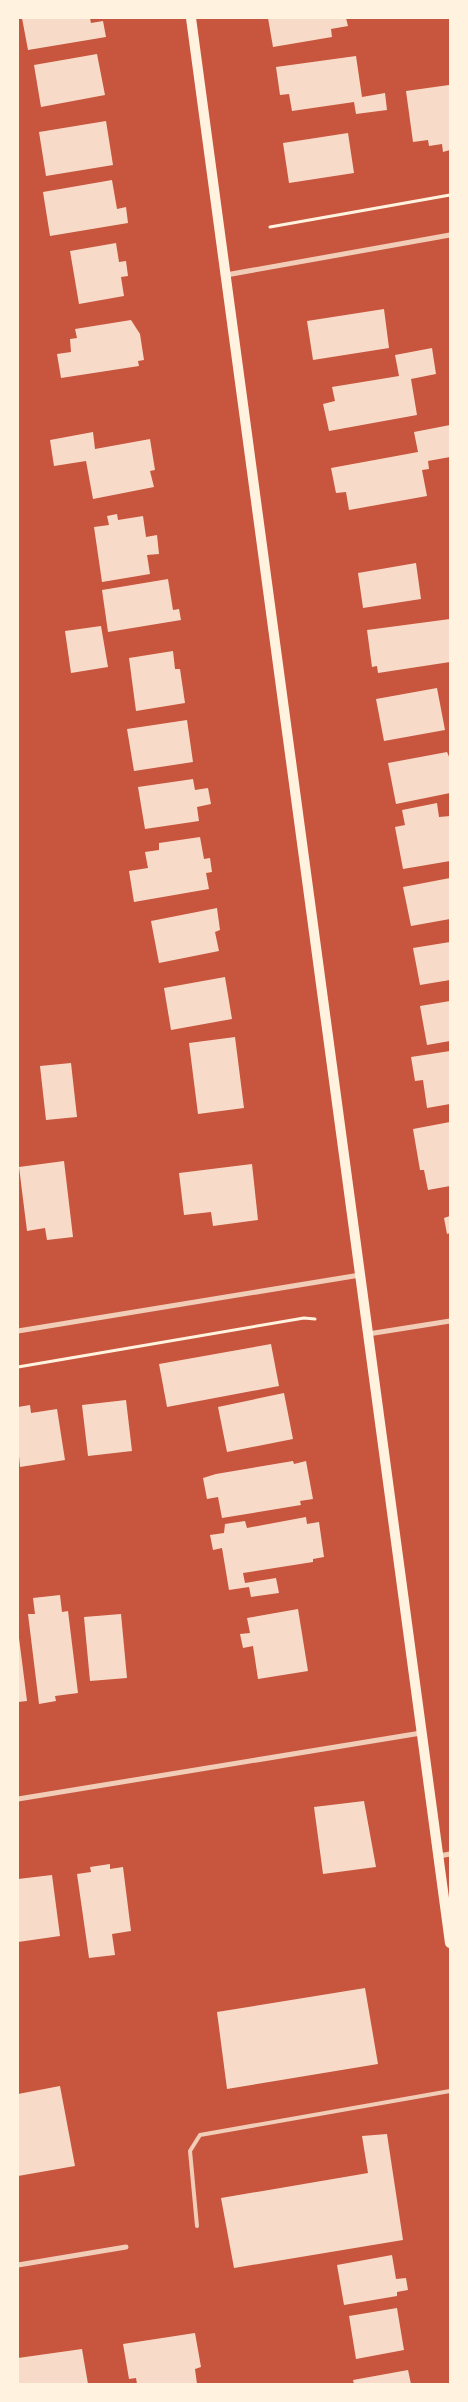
<svg xmlns="http://www.w3.org/2000/svg" width="468" height="2402" viewBox="0 0 468 2402" font-family="Raleway,sans-serif">
	<style>
		.building { fill: #f7dbc8 }
		.lines { fill: none; stroke-linecap: round; stroke-linejoin: round }
		.path { stroke: #fff3e0; stroke-width: 3 }
		.service { stroke: #f1ccb7; stroke-width: 4 }
		.minor { stroke: #f1ccb7; stroke-width: 5 }
		.secondary { stroke: #fff3e0; stroke-width: 10 }
	</style>
	<rect width="100%" height="100%" fill="#c8553d"/>
	<path class="building" d="M22,18h68l1,5 12,-2 3,16 -78,13z
		M268,18h78l2,8 -17,3 1,8 -59,10z
		M97,54l8,41 -64,12 -7,-42z
		M356,56l6,41 23,-4 2,17 -31,4 -2,-12 -62,9 -3,-17 -9,1 -4,-28z
		M449,85l1,65 -7,2 -1,-8 -13,2 -1,-6 -15,2 -7,-51z
		M106,121l7,44 -67,11 -7,-44z
		M348,133l6,40 -65,10 -6,-40z
		M112,180l5,29 9,-2 2,16 -78,13 -7,-44z
		M116,243l3,19 7,-1 2,15 -7,1 3,19 -45,8 -9,-53z
		M384,309l5,39 -76,12 -6,-39z
		M131,320l9,14 4,26 -6,1 1,5 -78,12 -4,-24 14,-2 -1,-13 7,-1 -2,-9z
		M432,348l4,26 -25,5 6,36 -88,16 -6,-27 12,-3 -3,-14 67,-11 -4,-21z
		M450,425v32l-22,4 1,8 -7,1 5,26 -78,14 -3,-18 -10,1 -5,-25 87,-16 -4,-20z
		M93,432l2,17 55,-10 5,31 -5,1 4,16 -61,12 -7,-38 -32,5 -4,-26z
		M117,514l1,6 25,-4 3,21 11,-2 2,19 -12,1 3,19 -48,8 -8,-55 15,-2 -2,-9z
		M416,563l5,36 -58,9 -5,-35z
		M168,579l5,31 6,-1 2,11 -73,12 -6,-42z
		M450,619v43l-72,11 -1,-7 -5,1 -5,-37z
		M101,626l7,41 -37,6 -6,-42z
		M173,651l2,18h5l5,34 -49,8 -7,-53z
		M437,688l8,42 -61,11 -8,-42z
		M187,720l6,42 -59,9 -7,-42z
		M447,752l3,7v34l-54,11 -8,-41z
		M193,779l2,11 13,-2 3,16 -14,3 2,14 -54,8 -7,-42z
		M437,803l2,14 11,-1v45l-47,8 -8,-42 10,-2 -3,-15z
		M200,837l4,22 6,-1 2,14 -6,1 3,16 -75,13 -5,-31 19,-3 -3,-16 14,-2v-7z
		M450,878v41l-39,7 -8,-39z
		M217,908l3,22 -5,2 4,19 -60,12 -8,-42z
		M450,942v38l-30,5 -7,-37z
		M225,977l7,42 -61,11 -7,-42z
		M450,1001v40l-23,4 -7,-39z
		M235,1037l9,71 -46,6 -9,-71z
		M450,1051v53l-23,4 -4,-28 -8,1 -4,-24z
		M71,1063l6,54 -31,3 -6,-54z
		M450,1122v64l-22,4 -4,-20h-4l-7,-41z
		M64,1161l9,76 -26,3 -2,-12 -18,3 -8,-64z
		M252,1164l6,56 -45,6 -2,-14 -27,3 -5,-42z
		M450,1216v17l-3,1 -3,-16z
		M271,1344l8,42 -112,21 -8,-43z
		M284,1393l9,46 -66,13 -9,-45z
		M126,1400l6,51 -44,5 -6,-51z
		M30,1405l1,8 26,-4 8,51 -45,7 -2,-22v-38z
		M293,1461l1,3 12,-3 7,38 -13,2 1,4 -79,13 -4,-21 -11,2 -4,-21 13,-4z
		M306,1517l1,7 12,-2 5,35 -11,2v3l-70,11 2,10 31,-5 3,15 -28,4 -2,-10 -20,3 -7,-42 -9,2 -3,-15 14,-2 1,-9 20,-3 2,7z
		M60,1595l2,17 6,-1 10,82 -23,3 1,5 -17,3 -11,-90h7l-2,-16z
		M298,1609l10,62 -50,8 -5,-33 -10,2 -3,-14 10,-1 -3,-15z
		M121,1614l6,64 -37,3 -6,-64z
		M18,1638h1l8,63 -9,1z
		M364,1801l12,66 -53,7 -9,-67z
		M110,1864v5l13,-2 8,64 -19,3 3,21 -26,3 -12,-84 14,-2 -1,-5z
		M52,1875l8,61 -42,6v-63z
		M365,1988l13,76 -151,25 -10,-77z
		M60,2086l15,80 -57,10v-82z
		M387,2134l16,106 -169,28 -13,-70 147,-25 -6,-37z
		M392,2255l4,24 10,-1 2,12 -11,2v4l-53,9 -7,-40z
		M397,2308l7,42 -48,9 -7,-43z
		M195,2333l6,34 -6,2 2,15h-60l-1,-6 -7,1 -6,-35z
		M82,2349l6,35h-70v-26z
		M408,2370l3,14h-57l-1,-4z"/>
	<g class="lines">
		<path class="path" d="M270,227l180,-32
			M18,1367l286,-49 11,1"/>
		<path class="service" d="M197,2226l-7,-75 10,-16 250,-44"/>
		<path class="minor" d="M226,275l224,-40
			M18,1331l342,-56
			M368,1334l82,-13
			M18,1799l403,-66
			M439,1856l11,-2
			M18,2265l108,-18"/>
		<path class="secondary" d="M191,18l259,1925"/>
	</g>
	<rect width="468" height="2402" fill="none" stroke="#fff3e0" stroke-width="38"/>
</svg>
